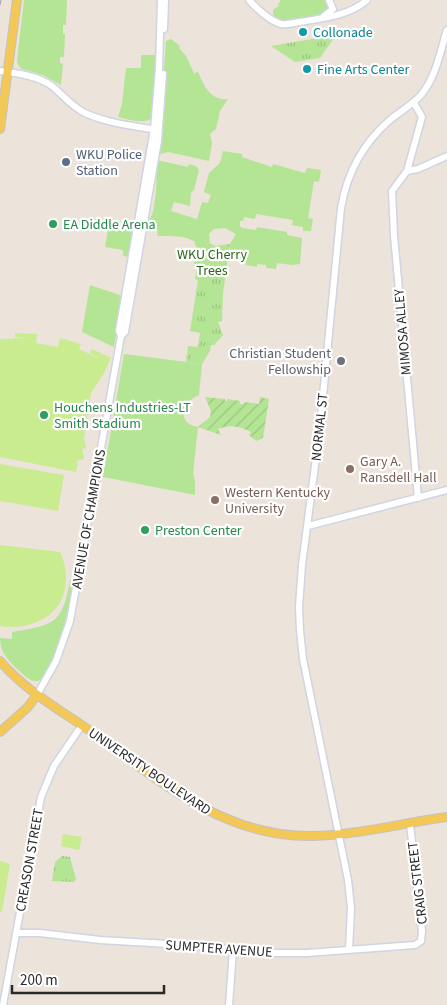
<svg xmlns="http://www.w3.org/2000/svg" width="447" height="1005" viewBox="0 0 447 1005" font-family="'Source Sans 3',sans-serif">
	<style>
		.grass { fill: #b4e595 }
		.park { fill: url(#park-tufts) }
		.garden { fill: url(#garden-furrows) }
		.pitch { fill: #caec90 }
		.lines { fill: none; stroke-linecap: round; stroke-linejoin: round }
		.minor-casing { stroke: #d0d4e3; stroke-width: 9 }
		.major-casing { stroke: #c3c3c3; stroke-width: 10 }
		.minor { stroke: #fff; stroke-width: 6 }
		.major { stroke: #f4c857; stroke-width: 8 }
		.rail { stroke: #9da2b4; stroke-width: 1 }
		.culture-dot { fill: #0f9aa8; stroke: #fff; stroke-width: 2 }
		.service-dot { fill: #5c6f8a; stroke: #fff; stroke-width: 2 }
		.leisure-dot { fill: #2e9e5b; stroke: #fff; stroke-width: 2 }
		.worship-dot { fill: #6b7280; stroke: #fff; stroke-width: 2 }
		.education-dot { fill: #8d6e63; stroke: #fff; stroke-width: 2 }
		.labels { text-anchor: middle; stroke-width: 4.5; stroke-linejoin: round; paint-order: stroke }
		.culture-label { font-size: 14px; fill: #0d838f; stroke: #fff; text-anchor: start }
		.service-label { font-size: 14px; fill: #4e5e75; stroke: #fff; text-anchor: start }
		.leisure-label { font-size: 14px; fill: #27864d; stroke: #fff; text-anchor: start }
		.park-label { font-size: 14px; fill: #2c6817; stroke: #fff }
		.street-label { font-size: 14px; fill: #292929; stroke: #fff }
		.worship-label { font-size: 14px; fill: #5b616d; stroke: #fff; text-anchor: end }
		.education-label { font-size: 14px; fill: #785e54; stroke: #fff; text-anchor: start }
	</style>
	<defs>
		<pattern id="park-tufts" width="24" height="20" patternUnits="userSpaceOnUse" patternTransform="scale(1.25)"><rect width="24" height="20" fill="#b4e595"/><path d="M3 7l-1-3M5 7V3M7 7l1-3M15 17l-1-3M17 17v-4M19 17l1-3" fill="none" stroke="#9bc480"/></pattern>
		<pattern id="garden-furrows" width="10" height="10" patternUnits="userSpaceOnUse" patternTransform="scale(1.25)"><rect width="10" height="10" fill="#b4e595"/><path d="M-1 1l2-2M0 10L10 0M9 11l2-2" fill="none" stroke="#9bc480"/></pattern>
	</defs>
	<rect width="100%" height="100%" fill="#ece3da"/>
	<path class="grass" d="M24,0h43l-1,25h-3v9h2l-1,23h-4v6l3,1 -2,21 -18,-10 -21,-6 -4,-4 -1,-5z
		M280,0h44l6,8 -12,9 -35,4 -10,-6v-5l6,-4 -1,-2 2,-2z
		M171,39l9,7 -1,2 7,8 8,17 4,-1c6,13 12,29 30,27l-8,12 -4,18 -6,5 2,9 -3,18 -41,-9 -7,2 -3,-3 8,-110z
		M141,55h15l-4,63c-9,7 -24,1 -34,-1l4,-13 4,-36h15z
		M223,151l19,3v3l30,10 1,-3 32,9 2,-5 14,2 -2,12 -5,-1 -6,37 5,1 -2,12h-8v-4l-11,-2 1,-5 -37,-6 -1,5 -11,-2 -1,4h-3v5l2,2 14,2 1,-3 30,5v3l15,3 -2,26 -8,1 -15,-2 -1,6 -10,-1v-3l-9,-1v3l-11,-2v-5l-14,-2 -1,2 -2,-1 1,-15 6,-10 -11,-6 -11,1 -5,5 1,9 -13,6 -3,-8c-11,-6 -24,-5 -37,-5l1,-5 -3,-5 -6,-1 -3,3 7,-16 3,-20 1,-32 31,7 1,-3 7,2 3,4 -5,20 -3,3 -1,13 -16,-4 -3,9 26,8 5,-17 6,1 3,-8 -7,-3 5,-19 11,-10z
		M109,224l26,5 -5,28 -7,-1v-6l-18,-3z
		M90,285l33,11 -9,51 -32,-15z
		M124,354l78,10 -3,31c-17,7 -23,29 -1,32l-5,47 2,6v15l-92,-18z
		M70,579h4c-3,17 -18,98 -37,102 -7,1 -14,-7 -19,-11 -10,-10 -18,-18 -18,-32l12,1v-7c42,-7 51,-8 58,-53z"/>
	<path class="park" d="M336,35l-16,23 -25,4 -24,-16z
		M210,243l5,3 15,-2 -7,49 -1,28 -4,1 5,13 -9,10h-3l-1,6 -8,13 -16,-2 2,-16 10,1 2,-14 -10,-2 8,-51 -3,-1 3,-14 -4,-1 3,-15z
		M62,856l8,1 6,22 -2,3 -22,-1 3,-19z"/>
	<path class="garden" d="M205,397l20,2v2h2v-2l13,2v3h4v-2l15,2 1,-7 9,2 -6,39 -7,3 -7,-6 2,-3c-11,-6 -21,-8 -33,-3l3,6 -23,-8 12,-10 1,-6z"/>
	<path class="pitch" d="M15,333l22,1 -1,9 22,4 2,-9 21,6 -2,5 23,11 -12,-7 2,-4 19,9 -7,15 -13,20 -7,45 2,10 -4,1 2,10 -6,1 -2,12 -76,-15v-118l30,-1 -15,-1z
		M0,464l64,11 -6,36 -58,-10z
		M0,545l60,7c4,9 6,16 6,26 0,37 -33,53 -66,48z
		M63,834l19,3 -3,13 -18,-4z
		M0,861l10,3 -8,47 -2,1z"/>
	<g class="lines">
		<g class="minor-casing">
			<path id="minor" d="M249,0c7,8 21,21 32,24 6,1 13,-1 19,-2 23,-4 49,-6 67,-22
				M324,16l9,-7 -4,-9
				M164,29l1,-29
				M0,71c17,2 38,5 52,15 11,9 20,21 33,27 22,10 48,13 72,17
				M414,103l8,14 -15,54 -15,20 2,45 24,262
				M407,171l11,-2 29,-13
				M121,336l4,-4 33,-191 5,-67
				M308,526l139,-36
				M37,695l19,-34 14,-40 51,-285 -2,-5 35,-202 5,-61 2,-68
				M16,933h24l60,7 86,5 82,8h39l108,-8 6,-4 1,-10 -12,-107
				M349,950l2,-42 -3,-28 -45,-221 -3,-29 -1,-23 3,-42 18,-138 21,-219c6,-35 23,-66 50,-89 10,-8 22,-15 30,-24 15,-18 19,-43 26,-65
				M3,1005l38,-208 13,-31 28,-41
				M229,1005l4,-55"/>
		</g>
		<g class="major-casing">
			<path id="major" d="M0,129l17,-129
				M0,661c27,32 66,52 99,76 63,47 130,101 213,99 46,-1 90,-13 135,-19
				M0,732l27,-24 10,-13"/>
		</g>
		<use href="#minor" class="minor"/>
		<use href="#major" class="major"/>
		<path class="rail" d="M0,5l1,-5"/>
	</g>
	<g class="culture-dot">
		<circle cx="303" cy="32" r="5"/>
		<circle cx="307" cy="69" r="5"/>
	</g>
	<circle class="service-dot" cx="66" cy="162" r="5"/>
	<g class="leisure-dot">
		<circle cx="53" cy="224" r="5"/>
		<circle cx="44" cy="415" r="5"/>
		<circle cx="145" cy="530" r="5"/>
	</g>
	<circle class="worship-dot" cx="341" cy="361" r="5"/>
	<g class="education-dot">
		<circle cx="350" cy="469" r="5"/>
		<circle cx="215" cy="500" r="5"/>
	</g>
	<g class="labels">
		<g class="culture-label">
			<text x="313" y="37">Collonade</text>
			<text x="317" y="74">Fine Arts Center</text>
		</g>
		<g class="service-label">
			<text x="76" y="159">WKU Police<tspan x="76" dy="16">Station</tspan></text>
		</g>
		<g class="leisure-label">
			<text x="63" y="229">EA Diddle Arena</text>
			<text x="54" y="412">Houchens Industries-LT<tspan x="54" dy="16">Smith Stadium</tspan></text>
			<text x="155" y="535">Preston Center</text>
		</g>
		<g class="park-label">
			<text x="212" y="259">WKU Cherry<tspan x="212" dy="16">Trees</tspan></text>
		</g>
		<g class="street-label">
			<text transform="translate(402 332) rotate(-95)" y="5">MIMOSA ALLEY</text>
			<text transform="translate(319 427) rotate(-84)" y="5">NORMAL ST</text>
			<text transform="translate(88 519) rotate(-80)" y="5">AVENUE OF CHAMPIONS</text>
			<text transform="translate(150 771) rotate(34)" y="5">UNIVERSITY BOULEVARD</text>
			<text transform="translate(29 860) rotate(-80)" y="5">CREASON STREET</text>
			<text transform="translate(417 883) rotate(-97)" y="5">CRAIG STREET</text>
			<text transform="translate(219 948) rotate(4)" y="5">SUMPTER AVENUE</text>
		</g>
		<g class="worship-label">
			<text x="331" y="358">Christian Student<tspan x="331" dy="16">Fellowship</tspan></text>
		</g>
		<g class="education-label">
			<text x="360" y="466">Gary A.<tspan x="360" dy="16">Ransdell Hall</tspan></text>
			<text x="225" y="497">Western Kentucky<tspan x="225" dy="16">University</tspan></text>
		</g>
	</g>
	<path d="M12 985v8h152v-8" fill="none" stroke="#292929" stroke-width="2.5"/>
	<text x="20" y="985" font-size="15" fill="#292929" stroke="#ffffff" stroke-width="4" paint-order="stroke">200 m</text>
</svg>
